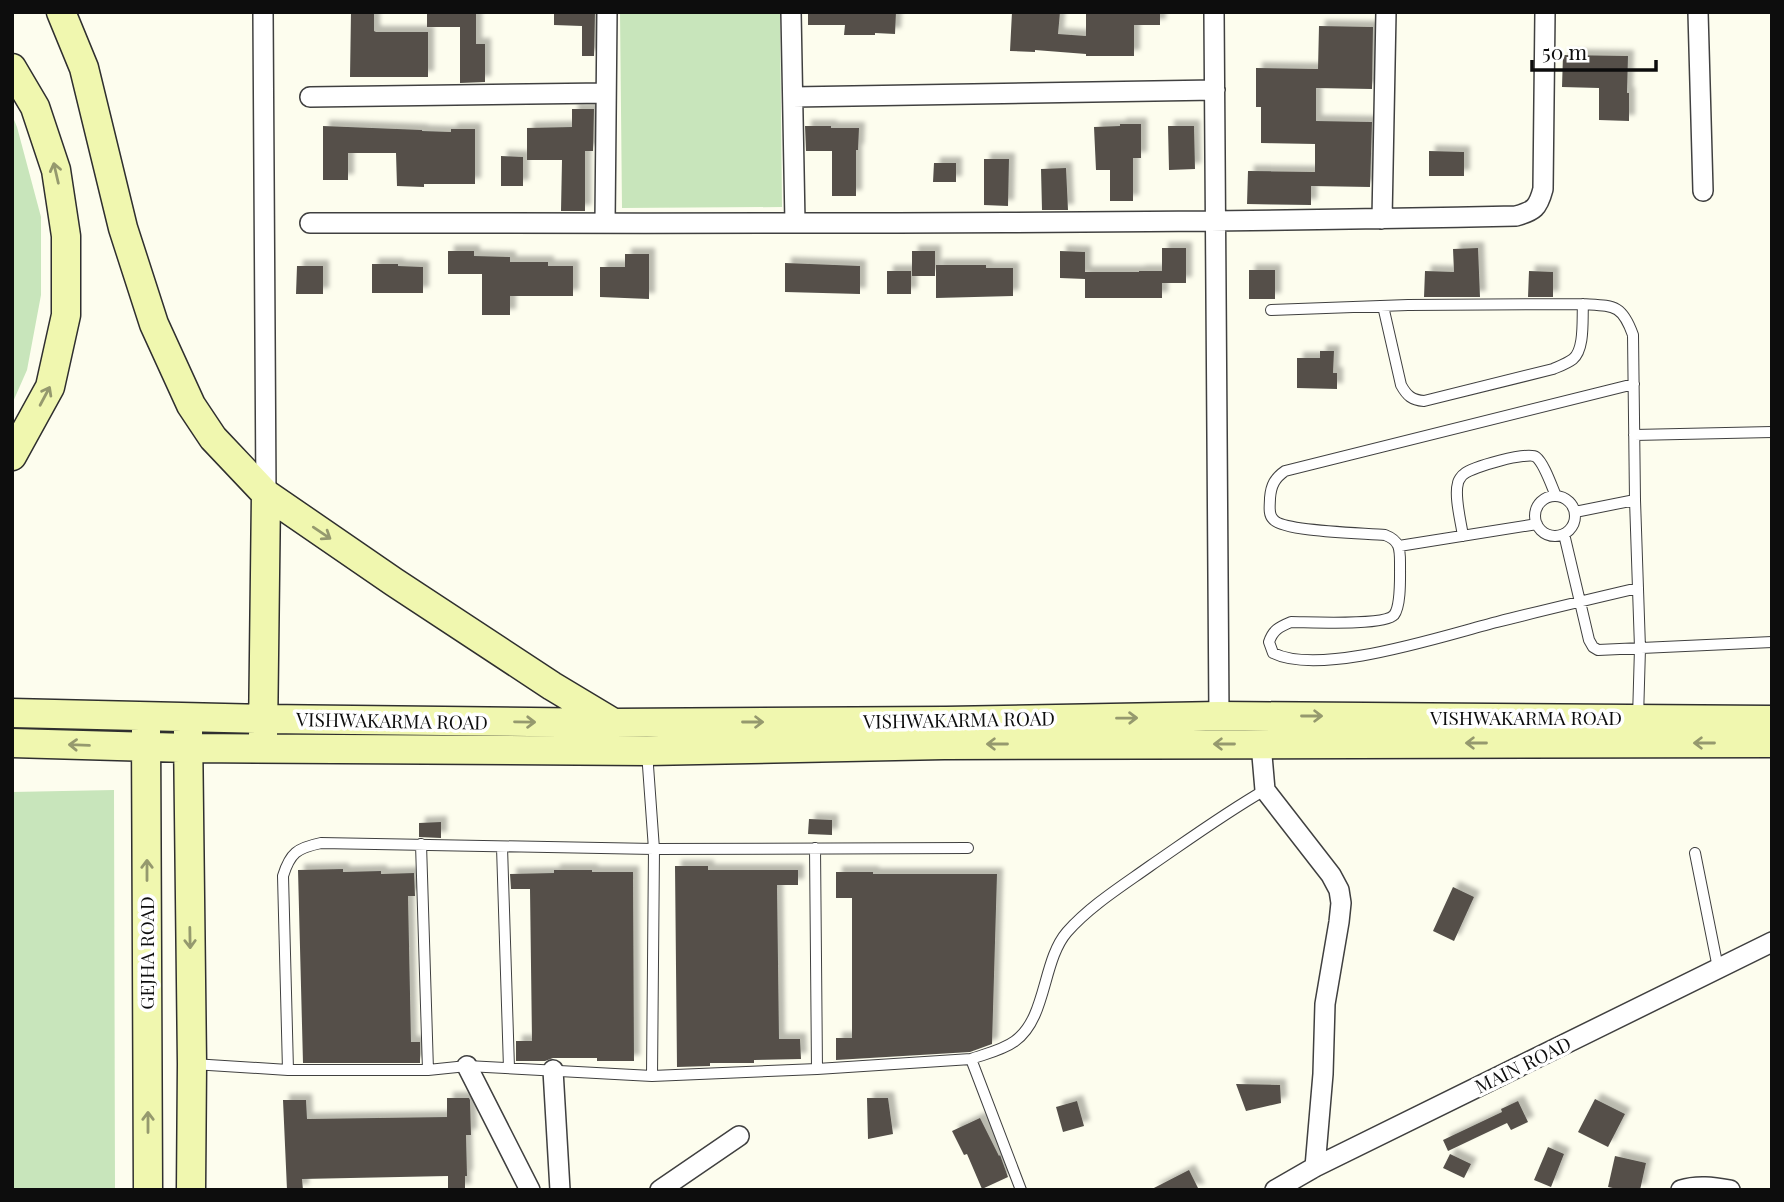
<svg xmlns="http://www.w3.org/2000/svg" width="1784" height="1202" viewBox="0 0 1784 1202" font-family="'Playfair Display',serif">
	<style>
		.green { fill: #c8e5bb }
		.building { fill: #54504a; filter: url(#shadow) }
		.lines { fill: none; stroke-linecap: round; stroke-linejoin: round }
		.lane-casing { stroke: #404040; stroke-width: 12 }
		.street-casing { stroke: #404040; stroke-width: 22 }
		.secondary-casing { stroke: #2f2f2f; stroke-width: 31 }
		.lane { stroke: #fff; stroke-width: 10 }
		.street { stroke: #fff; stroke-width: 19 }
		.secondary { stroke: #f0f7af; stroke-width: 28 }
		.oneway { stroke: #95996e }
		.labels { text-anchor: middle; stroke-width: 7; stroke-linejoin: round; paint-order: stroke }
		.street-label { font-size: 19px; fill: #0d0d0d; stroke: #fff }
	</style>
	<defs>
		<filter id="shadow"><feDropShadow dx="6" dy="-6" stdDeviation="2" flood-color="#0004"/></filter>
	</defs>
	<rect width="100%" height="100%" fill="#fdfdee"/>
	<path class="green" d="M620,12h160l2,195 -160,1z
		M12,115l5,12 24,90v78l-14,75 -15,34z
		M114,790l1,400h-101l-2,-398z"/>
	<path class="building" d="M351,12h23v19l2,1h52v45h-78z
		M427,12h49v32h9v38l-25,1v-56h-33z
		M554,12h41l-1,44h-12v-30l-28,-1z
		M808,12h88l-1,22 -20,-1v2h-31l1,-10h-37z
		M1012,12h48l-2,22 28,2v-24h74v13h-26v31h-48v-2l-51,-4v2l-25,-1z
		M1319,26l54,1 -1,62 -56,-1v33l56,1 -2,65 -59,-1v19l-64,-1 1,-33 67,1v-28l-54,-1v-36h-5v-39l62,1z
		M1563,55l65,1 -1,37h2v28l-30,-1v-32l-37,-1z
		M572,109h22l-1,42h-8v60h-24l1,-51h-35v-32l45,-1z
		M1120,124h21v34h-8v43h-23v-31h-14l-2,-43 26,-1z
		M323,126l99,4v1l29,1v-3h24v55h-51v3l-27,-1 -1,-33h-48v27h-25z
		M805,126h26v2h28l-1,22h-2v46h-24v-45h-26z
		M1168,126h26l1,43 -26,1z
		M1429,151l35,1v24h-35z
		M501,156l22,1v29h-22z
		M984,159h25l-1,47 -24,-1z
		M934,163h22v19h-23z
		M1066,168l2,42h-26l-1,-41z
		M1162,248h24v35h-24z
		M1478,248l2,49h-56l1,-26 29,1 -1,-23z
		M448,251h26v5l36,1v5h38v4h25v30h-63v19h-28v-41h-34z
		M912,251h23v25h-23z
		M1060,251l25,1v27l-25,-1z
		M625,254h24v45l-49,-2v-30h25z
		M785,263l75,3v28l-75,-2z
		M372,264h26v2l25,1v26h-51z
		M936,265h50v3h27v28l-77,2z
		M297,266h26v28h-27z
		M1249,270h26v29h-26z
		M887,271h24v23h-24z
		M1139,271h23v27h-77v-26h54z
		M1529,271l24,1v25h-25z
		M1320,351h14l-1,22h4v16l-40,-1v-30h23z
		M809,819l23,1v15l-24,-1z
		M441,822v16l-22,-1v-14z
		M675,866h33v4h90v15h-21l2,154h21l1,20 -47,1v3h-44v3l-33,1z
		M343,869v3l38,-1v3l33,-1 1,23h-7l3,146h9v21h-117l-5,-193z
		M554,870h38v2h41l1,189h-37v-3h-44l-8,3h-29v-20h16l-2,-152h-19l-1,-15 44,-1z
		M836,872h37v2h124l-5,170 -22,8 -134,8v-22h16v-140h-16z
		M1453,887l21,10 -20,44 -21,-10z
		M1236,1084l44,1 1,18 -35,8z
		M447,1098h22l1,2 1,35h-5l1,41h-2v14h-17v-14l-146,3 1,11h-16l-4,-90h23l1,19 140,-2z
		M867,1098h21l5,36 -25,5z
		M1595,1099l30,15 -17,33 -30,-15z
		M1077,1101l7,25 -21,6 -7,-25z
		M1518,1101l10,21 -17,8 -4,-7 -59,28 -5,-11 59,-28 -1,-3z
		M980,1118l19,38 1,-1 8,22 -26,12 -15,-35 -3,1 -12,-24z
		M1548,1147l16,7 -13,33 -17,-7z
		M1450,1154l21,10 -7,14 -21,-10z
		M1615,1156l31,7 -6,27h-18l-14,-3z
		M1189,1170l10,20h-49z"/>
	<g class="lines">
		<g class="lane-casing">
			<path id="lane" d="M1383,306l18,79c6,11 11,15 23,16l129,-32c7,-3 15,-6 20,-10 12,-10 9,-40 10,-55
				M1271,310l137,-5 175,-1c31,2 39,0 50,31l2,165 5,148 -2,70
				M1634,384l-349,87c-10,7 -14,14 -15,27 0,7 -2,16 3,21 9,13 93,14 112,16 16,6 15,15 15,31 0,12 1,40 -6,49 -10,11 -85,7 -103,7 -12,5 -18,8 -22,20l4,11c48,24 172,-18 224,-31 47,-12 94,-23 141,-34
				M1634,435l138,-3
				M1535 516a20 20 0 1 1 40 0a20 20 0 1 1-40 0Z
				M1575,512l60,-12
				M1564,534l25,106 4,7 5,3 174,-8
				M1463,536c-2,-14 -9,-40 -5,-53 0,-2 4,-8 6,-9 8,-7 64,-23 72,-17 8,6 16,30 20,39
				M1399,546l138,-22
				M647,752l7,97 -2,227
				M421,844l7,226
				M502,847l7,221
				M815,848l2,221
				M1695,853l23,115
				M971,1059c14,-5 32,-9 44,-18 32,-23 27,-80 52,-109 23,-26 55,-46 83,-66 38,-26 75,-53 115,-76
				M193,1064l95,6h140l39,-4 185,10 165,-7 154,-10 50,131
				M288,1070l-5,-194c7,-23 14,-28 38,-33l333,6 314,-1"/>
		</g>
		<g class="street-casing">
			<path id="street" d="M263,12l3,482
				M791,12l4,211
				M1214,12l5,704
				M1698,12l5,179
				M310,97l296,-4
				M793,97l422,-7
				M1382,219l4,-207
				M310,223c402,0 804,2 1206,-7 18,-5 22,-8 27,-27l2,-177
				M605,223l2,-211
				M1261,744l4,46 66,85 8,15 2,13 -2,19 -14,82 -2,70 -8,93
				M467,1066l63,124
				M553,1070l7,120
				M660,1190l79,-54
				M1275,1190l40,-23 457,-225
				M1681,1190c16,-5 32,-3 49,0"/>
		</g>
		<g class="secondary-casing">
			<path id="secondary" d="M61,12l23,56 39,160 31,96 37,81 22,33 53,56 128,88 158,104 60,36
				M12,68l23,39 21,63 10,66v79l-16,72 -38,69
				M12,713l252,6 350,4 332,-2 273,-5 553,4
				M146,729l2,461
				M188,730l4,334 -1,126
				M263,737l3,-243
				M12,743l176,5 459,3 297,-6 828,-2"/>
		</g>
		<use href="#lane" class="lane"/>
		<use href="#street" class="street"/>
		<use href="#secondary" class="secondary"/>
	</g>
	<defs><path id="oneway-shaft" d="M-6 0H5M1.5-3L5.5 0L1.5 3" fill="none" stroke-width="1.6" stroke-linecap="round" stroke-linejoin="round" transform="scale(1.75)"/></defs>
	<g class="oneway">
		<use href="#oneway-shaft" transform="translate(56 173) rotate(-103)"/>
		<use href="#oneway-shaft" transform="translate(45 396) rotate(-62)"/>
		<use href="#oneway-shaft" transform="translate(322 533) rotate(34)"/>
		<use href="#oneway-shaft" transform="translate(1312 716)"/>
		<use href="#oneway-shaft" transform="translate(1127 718) rotate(-1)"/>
		<use href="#oneway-shaft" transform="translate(525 722) rotate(1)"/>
		<use href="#oneway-shaft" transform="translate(753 722)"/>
		<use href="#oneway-shaft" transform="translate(1476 743) rotate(180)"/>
		<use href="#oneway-shaft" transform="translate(1704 743) rotate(180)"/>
		<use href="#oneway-shaft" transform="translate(997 744) rotate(180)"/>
		<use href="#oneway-shaft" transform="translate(1224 744) rotate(180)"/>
		<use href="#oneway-shaft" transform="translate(79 745) rotate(-178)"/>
		<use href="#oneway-shaft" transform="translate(147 870) rotate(-90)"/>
		<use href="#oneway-shaft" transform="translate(190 938) rotate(89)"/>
		<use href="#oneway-shaft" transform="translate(148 1122) rotate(-90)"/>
	</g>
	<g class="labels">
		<g class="street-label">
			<text x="1526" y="725">VISHWAKARMA ROAD</text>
			<text transform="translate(959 720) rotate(-1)" y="7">VISHWAKARMA ROAD</text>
			<text transform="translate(392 721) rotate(1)" y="7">VISHWAKARMA ROAD</text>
			<text transform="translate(147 953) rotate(-90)" y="7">GEJHA ROAD</text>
			<text transform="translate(1523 1065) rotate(-26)" y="7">MAIN ROAD</text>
		</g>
	</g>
	<rect width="1784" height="1202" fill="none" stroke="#0d0d0d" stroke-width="28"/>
	<path d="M1532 60v10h124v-10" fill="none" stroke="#0d0d0d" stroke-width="3.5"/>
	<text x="1542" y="60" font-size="21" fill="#0d0d0d" stroke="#ffffff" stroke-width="5" paint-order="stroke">50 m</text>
</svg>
